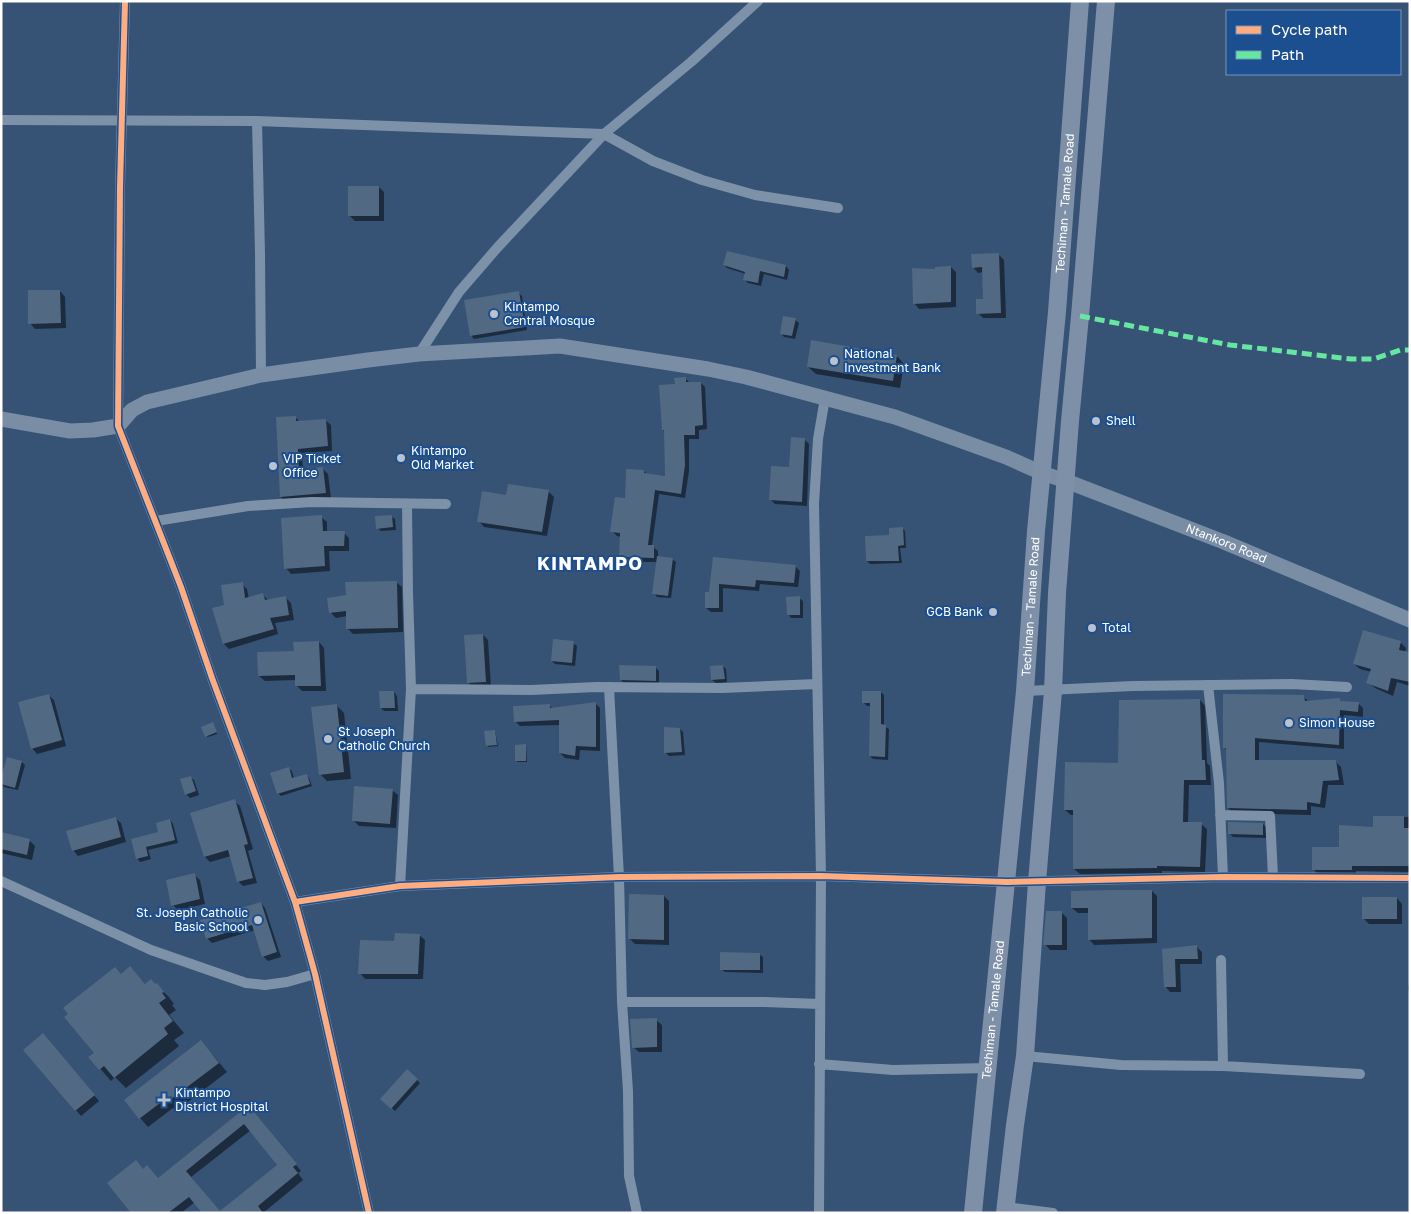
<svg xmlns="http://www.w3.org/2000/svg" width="1411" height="1214" font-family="'Golos Text',sans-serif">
<rect width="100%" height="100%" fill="#365274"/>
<!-- shadow -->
<path fill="#0007" fill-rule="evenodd" d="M379,187L384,192V221H355L349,215Z
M728,253L786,266L789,270L787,280L764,274L761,286L748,283L744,279L746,274L727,268L724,265Z
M998,254L1004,260L1006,318H983L978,313L984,300L983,272L978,273L973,267Z
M951,267L956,272V307L919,309L914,303L936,270Z
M60,291L65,297L66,328L35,329L30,323Z
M518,293L522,296L527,330L474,339L471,335Z
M795,320L799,323L795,339L784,337L781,333Z
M812,342L897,356L904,364L900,388L816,374L808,367Z
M685,378L690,383H701L705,387L707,429L699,430V439H689V471L685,498L659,494L652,546L658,551V557L672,559L676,562L671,598L657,597L654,593L658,562H625L620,557L621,537L617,536L612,531L626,499L644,471L647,475L666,477V433L663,430L676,385Z
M296,418L300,422L325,420L331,425L332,451L302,453L303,471L323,469L328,474L331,498L286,502L281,497Z
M804,439L809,444L807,506L775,504L770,499L790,468Z
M548,491L554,497L547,536L484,527L479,521L507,496Z
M391,516L395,519L396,530L381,531L378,528Z
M321,517L327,522V533H344L349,538V551H329L330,571L291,574L286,568Z
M902,528L905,531L906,548H900L902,563L870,564L867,561L890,536Z
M714,558L795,566L800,571L798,587L760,584L759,591L723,588V612H711L706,608L711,593Z
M396,582L402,587L403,632L353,634L348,629L347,616L336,618L331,613L347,596Z
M242,584L247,589L249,599L262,594L268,600L286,598L291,603L294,620L275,623L278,634L229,649L224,644L225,606Z
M799,598L803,601V618H791L788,614Z
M483,635L488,640L491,687L474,688L468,682Z
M319,642L324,648L326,691H302L297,686L296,680L265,681L259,676L295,652Z
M573,643L577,646L575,666L555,664L552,661Z
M1401,643L1406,648L1405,652L1410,653V686L1397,682L1393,696L1375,688L1369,683L1372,672L1360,669L1354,664Z
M723,666L726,669L727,682L716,683L712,680L711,667Z
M655,667L659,671V684L624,683L621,680Z
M394,692L397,696L398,711H384L381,708Z
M881,692L884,695V726L889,729L888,760L873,759L870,756L871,706H867L863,702Z
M48,695L54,700L66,746L37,754L32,748Z
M1304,697L1309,702L1339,700L1342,703H1358L1363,708V717L1344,715V749L1259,742V762H1336L1341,767L1344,785H1328L1325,808L1311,806V815L1233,813L1228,808L1227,750L1224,747Z
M1200,700L1205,706L1207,763L1210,766L1211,785H1189L1188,823L1201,824L1207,829L1205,872L1162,871V873L1080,874L1074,869V815H1071L1065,810Z
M595,703L600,708V751L580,750L579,760L565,758L560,753V725L520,726L515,721L550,706L553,709Z
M336,705L344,713L351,779L327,781L320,774Z
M214,725L217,734L208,737L206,736Z
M680,729L683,732L685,755L669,756L665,752Z
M495,731L498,746L488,747L487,745Z
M526,745L527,762H518L516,761Z
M22,762L25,765L18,790L4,787L1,784Z
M289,769L292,771L294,779L306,775L309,778L312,786L281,796L278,793Z
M190,777L194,780L199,795L190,798L186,794Z
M392,790L398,795L396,828L359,826L353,820Z
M234,801L240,806L253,849L248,851L257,883L243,886L238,881L231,856L210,862L205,857L191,814Z
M1374,817H1410V872L1356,871V874H1318L1313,869L1340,848L1374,828Z
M115,818L121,823L126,842L78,856L73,850Z
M170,820L173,824L178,843L148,850L151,859L140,862L137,858L132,840L160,833Z
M1263,824L1266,827V838L1233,837L1229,833Z
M1,834L30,841L35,846L32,860L1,853Z
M194,875L200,880L205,904L178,910L173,905Z
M1152,891L1157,896V943L1094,945L1089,939V913H1078L1072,908Z
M664,896L669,901V945L635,944L630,939Z
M1397,898L1402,904V924H1369L1363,918Z
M261,903L265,908L281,957L268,961L263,956L255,930L212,943L207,938Z
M1061,912L1067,918V950H1050L1045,944Z
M419,935L425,940L423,979H365L360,973Z
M1196,946L1202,952V964H1180L1181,992H1170L1165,986L1164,950Z
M759,954L763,957V973L725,972L721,969Z
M130,968L146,985H156L168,996L174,1004L172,1005L176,1010L169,1015L184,1033L174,1040L179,1046L126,1088L115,1077L111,1081L90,1057L95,1053L121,975Z
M1410,977V992L1408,990Z
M656,1020L662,1025V1052H639L633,1047Z
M48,1041L99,1101L81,1116L25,1051Z
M201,1041L227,1072L176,1111L173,1108L148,1127L125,1101Z
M407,1071L420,1083L395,1111L382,1099Z
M251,1116L259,1119L301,1171L298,1173L303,1180L263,1213H205L195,1202L181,1213H133L143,1170L158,1180ZM251,1130L279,1165L220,1212L191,1177Z
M881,1212H909L910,1213H881Z"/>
<!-- building -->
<path fill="#526984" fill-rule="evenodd" d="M348,186H379V216H348Z
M727,251L786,265L784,277L760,271L758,283L743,280L745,272L723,265Z
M999,253L1001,313L976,314V299H983L982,267L972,268L971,254Z
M951,266V302L913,304L912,268L935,269V267Z
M28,290H60L61,323L28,324Z
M519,291L525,327L470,336L464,300Z
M783,316L796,318L792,336L780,334Z
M811,340L897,355L893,381L807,367Z
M686,377V382H701L703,425L695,426V435H684L685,465L681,494L655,490L648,545H654V558L619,557L620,533L610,532L615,497L625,498L626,469L644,470V473L665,476L664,430H662L659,385L675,384L674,378Z
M296,416V421L326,419L328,446L298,449L299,470L323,467L326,493L280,497L276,417Z
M791,437L805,438L802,502L769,500L771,466L789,467Z
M508,484L549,490L542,532L477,522L482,491L506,495Z
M322,515L323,531H345L344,546H324L325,566L284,569L281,518Z
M392,515L393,527L376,529L375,516Z
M903,527L904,545L898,546L899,561H866L865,536L889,535V528Z
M657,556L673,558L668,596L652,594Z
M713,557L796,565L794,583L756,580L755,587L719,584V608H705V592H709Z
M397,581L398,628L346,629V611L329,613L327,598L346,595L345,582Z
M243,582L245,598L263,593L265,600L286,596L289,615L270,618L274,629L223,644L212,608L224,605L221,585Z
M800,596V615H787L786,597Z
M1363,630L1401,641L1399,650L1410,652V682L1391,678L1388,691L1366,683L1371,669L1353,664Z
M483,634L486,682L467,683L464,635Z
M553,639L574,641L572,663L551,661Z
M319,641L321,686H295V675L258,676L257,652L294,651L293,642Z
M619,665L656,666V681L620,680Z
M723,665L725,679L711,680L710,666Z
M379,691H394L395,708H380Z
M862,691H881V724L886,725L885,757L869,756L870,703H862Z
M49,694L62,740L31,749L18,702Z
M1223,694L1304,695L1305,701L1340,698V701L1359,702L1358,712L1340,710L1339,745L1255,738V760H1336L1339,780L1323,781L1320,804L1307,802V810L1227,808L1226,748H1223Z
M1200,699L1202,760H1205L1206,780H1184L1183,822H1202L1200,867L1157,866V868L1073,869V810H1064L1065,762L1118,763L1119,700Z
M596,702V747L576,746L575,756L559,753V720L514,722L513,706L550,704V708Z
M337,704L344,772L319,775L311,707Z
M213,722L217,732L205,737L201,727Z
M664,727L680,728L682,752L664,753Z
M495,730L497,745L486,746L484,731Z
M526,744V761H515V745Z
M7,757L22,761L15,788L1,784V777Z
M289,767L292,778L307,774L310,784L277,794L270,773Z
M191,776L196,791L185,795L180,779Z
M354,786L393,789L390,824L352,821Z
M235,799L248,844L244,845L253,878L237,882L228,850L204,857L190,813Z
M1373,816H1404V828H1410V866H1352V870H1312V847H1339V825L1373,827Z
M116,817L121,837L72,851L66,831Z
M170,819L175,840L146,847L148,856L136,859L131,839L158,832L156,823Z
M1228,822L1263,823V835L1228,834Z
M1,832L30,839L27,855L1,849Z
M195,873L200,899L171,906L166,880Z
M1114,890H1152V938L1088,940V908H1071V891Z
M629,894L664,895V940L628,939Z
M1362,897H1397V919H1362Z
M261,902L277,952L262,957L252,925L206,939L200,920Z
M1046,911H1062V945H1043Z
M395,933L420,934L418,974H358L360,940L394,941Z
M1197,945L1198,959H1175L1176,987H1164L1162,949Z
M720,952L760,953V970H720Z
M130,966L145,984L151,979L155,984L157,983L164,992L162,993L166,998L159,1003L173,1021L164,1028L168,1034L114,1078L104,1066L99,1070L88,1057L94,1053L64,1017L68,1014L63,1008L115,967L121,974Z
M657,1018V1047L632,1048L630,1019Z
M43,1033L95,1095L75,1111L23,1050Z
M201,1040L219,1063L166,1103L164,1100L139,1119L124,1100Z
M407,1069L418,1079L391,1109L380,1099Z
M245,1108L250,1114L254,1112L297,1164L293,1167L298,1173L258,1206L263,1213H202L189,1197L168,1213H131L107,1183L136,1160L143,1169L147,1165L158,1178ZM244,1124L277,1165L220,1211L186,1171Z"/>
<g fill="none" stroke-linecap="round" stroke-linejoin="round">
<!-- minor -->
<path stroke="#7d92a8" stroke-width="10" d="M125,1L120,187L118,426L181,587L212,678L295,902L315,974L369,1213
M1,120L257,121L604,134L653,161L702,180L755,195L838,208
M257,121L260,254L261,375
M419,354L459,292L497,248L604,134L691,62L758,1
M156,521L248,506L312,502L446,504
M1208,685L1219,783L1223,877
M609,687L619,877L622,1002L628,1091L629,1176L637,1213
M411,689L531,690L596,687L722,688L817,684
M1025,691L1133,686L1292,684L1347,687
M1220,815L1270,816L1273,877
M1,881L151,950L246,983L265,985L287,982L315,974
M400,886L411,689L408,592L407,504
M295,902L400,886L619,877L821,876L1007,882L1223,877L1410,878
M1221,960L1223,1066
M622,1002H764L820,1004
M1025,1056L1121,1065L1223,1066L1360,1074
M819,1064L893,1070L989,1068
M1006,1207L1053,1213
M819,1213L821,876L814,504L818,439L825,398"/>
<!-- secondary -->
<path stroke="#798da4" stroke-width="15" id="s1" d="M1,419L70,431L93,430L118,426L132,410L147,402L261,375L368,360L419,354L560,346L708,369L746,377L895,417L1006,457L1042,473L1066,481L1224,542L1410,620"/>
<!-- trunk -->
<g stroke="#7e90a7" stroke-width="18">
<path id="s2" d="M973,1213L1025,691L1036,531L1057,312L1080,1"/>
<path d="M1005,1213L1015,1125L1025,1056L1037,882L1053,691L1057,593L1070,421L1080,316L1106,1"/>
</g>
<!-- quiet -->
<path stroke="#66e7a1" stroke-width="5" stroke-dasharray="10 5" stroke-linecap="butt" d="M1080,316L1230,345L1351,359H1374L1400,350H1410"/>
<!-- cycleway casing -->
<g stroke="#1b4f8f" stroke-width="9">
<path id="cycleway" d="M125,1L120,187L118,426L181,587L212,678L295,902L315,974L369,1213
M295,902L400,886L619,877L821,876L1007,882L1223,877L1410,878"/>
</g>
<!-- cycleway -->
<use href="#cycleway" stroke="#ffac80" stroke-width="6"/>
</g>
<!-- markers -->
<g fill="#b9c2ce" stroke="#1b4f8f" stroke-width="2">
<circle cx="494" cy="314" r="5"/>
<circle cx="834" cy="361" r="5"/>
<circle cx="1096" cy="421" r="5"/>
<circle cx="401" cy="458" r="5"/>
<circle cx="273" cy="466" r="5"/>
<circle cx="993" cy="612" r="5"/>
<circle cx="1092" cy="628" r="5"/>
<circle cx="1289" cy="723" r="5"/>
<circle cx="328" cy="739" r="5"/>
<circle cx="258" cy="920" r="5"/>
<path d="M161.5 1092.5h5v5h5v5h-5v5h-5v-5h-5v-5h5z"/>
</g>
<g text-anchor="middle" stroke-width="4" stroke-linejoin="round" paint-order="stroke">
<!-- street labels -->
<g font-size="12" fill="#fff" stroke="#1b4f8f">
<text dy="4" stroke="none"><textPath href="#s2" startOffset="1014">Techiman - Tamale Road</textPath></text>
<text dy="4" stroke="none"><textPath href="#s1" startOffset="1272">Ntankoro Road</textPath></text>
<text dy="4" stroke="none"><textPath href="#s2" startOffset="609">Techiman - Tamale Road</textPath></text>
<text dy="4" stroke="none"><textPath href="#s2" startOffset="204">Techiman - Tamale Road</textPath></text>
</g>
<!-- poi labels -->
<g font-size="12" fill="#fff" stroke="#1b4f8f" text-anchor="start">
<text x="504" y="311">Kintampo<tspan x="504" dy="14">Central Mosque</tspan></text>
<text x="844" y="358">National<tspan x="844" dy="14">Investment Bank</tspan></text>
<text x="1106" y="425">Shell</text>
<text x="411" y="455">Kintampo<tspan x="411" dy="14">Old Market</tspan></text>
<text x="283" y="463">VIP Ticket<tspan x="283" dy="14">Office</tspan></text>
<text x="983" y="616" text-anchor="end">GCB Bank</text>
<text x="1102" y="632">Total</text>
<text x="1299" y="727">Simon House</text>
<text x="338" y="736">St Joseph<tspan x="338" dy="14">Catholic Church</tspan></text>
<text x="248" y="917" text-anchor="end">St. Joseph Catholic<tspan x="248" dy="14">Basic School</tspan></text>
<text x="175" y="1097">Kintampo<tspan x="175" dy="14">District Hospital</tspan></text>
</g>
<!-- district labels -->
<g font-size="18" font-weight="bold" letter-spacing="1" fill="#fff" stroke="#1b4f8f">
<text x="590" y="570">KINTAMPO</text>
</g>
</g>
<!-- border -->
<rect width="1411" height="1214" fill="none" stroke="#ffffff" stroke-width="5"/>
<!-- legend -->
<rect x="1226" y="10" width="175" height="65" fill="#1b4f8f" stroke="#7695bc"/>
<rect x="1236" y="26" width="25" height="8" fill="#ffac80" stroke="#7695bc"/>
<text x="1271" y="35" font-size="15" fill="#ffffff">Cycle path</text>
<rect x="1236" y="51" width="25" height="8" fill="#66e7a1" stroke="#7695bc"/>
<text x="1271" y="60" font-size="15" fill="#ffffff">Path</text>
</svg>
